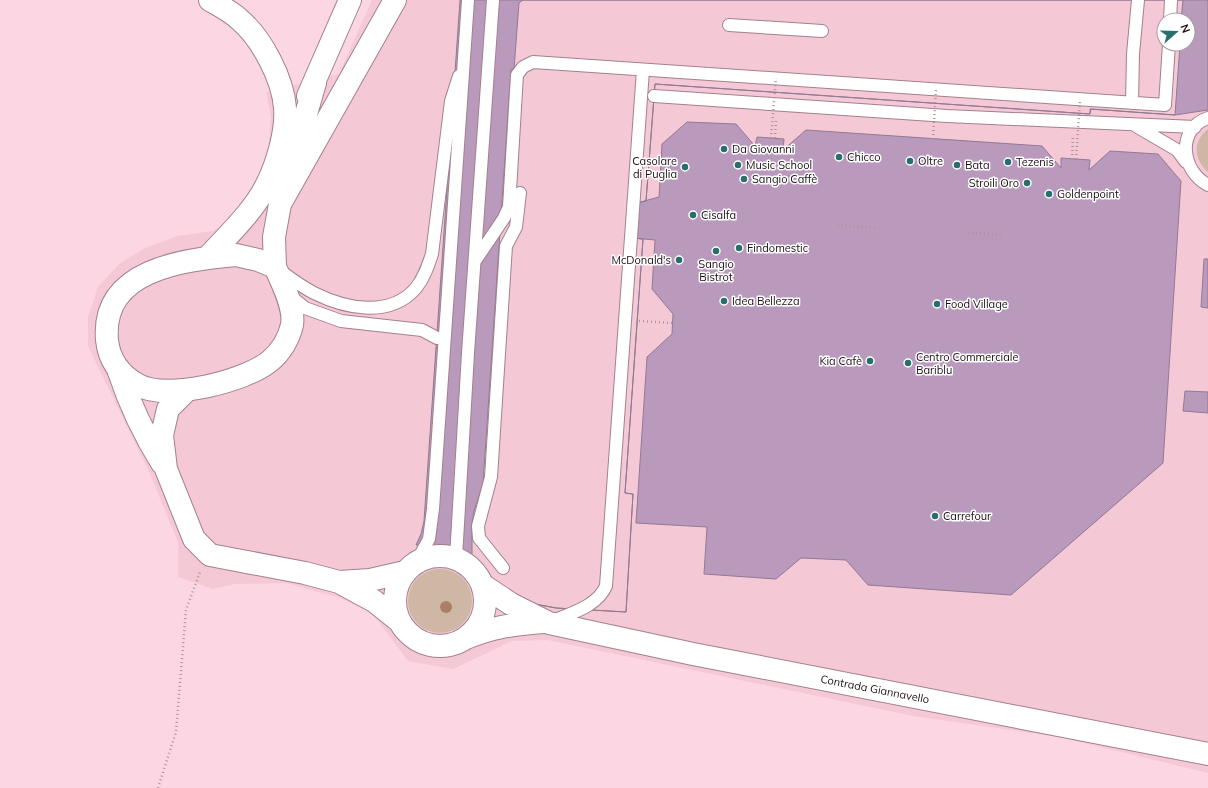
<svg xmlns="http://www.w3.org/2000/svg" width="1208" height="788" font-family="Mulish,sans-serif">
<rect width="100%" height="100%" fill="#fdd6e3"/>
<!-- built -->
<path fill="#f5c8d6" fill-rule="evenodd" d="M372,0H1208V773L1059,737L913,716L548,640L512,641L453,669L408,661L373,614L340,598L286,583L235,584L213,589L178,577V542L150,474L88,346V317L98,287L119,264L143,249L177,236L213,231L236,217L253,193L268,152L271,117L266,92L339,74ZM1164,20H1188V44H1164Z"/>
<!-- green -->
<path fill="#ceb7a4" d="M1208,129V172C1194,160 1192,141 1208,129Z
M408 601a32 32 0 1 1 64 0a32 32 0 1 1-64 0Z"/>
<!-- building -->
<path fill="#b99abc" stroke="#917a93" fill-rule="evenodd" d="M460,0H1208V110L1175,115L1090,109V114L655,84L646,201L637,203L633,238L643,239L625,493L633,494L626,612L556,608L524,602L496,584L487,571L463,550L416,545L421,534L424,521ZM1164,20H1188V44H1164Z
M523,0H1183L1181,20H1164V44H1180L1175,115L1091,109L1090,114L655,84L646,201L637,203L633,238L643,239L625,493L633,494L626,612L556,608L524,602L496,584L487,571L472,557V524L474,511L483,484L511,69H514L519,3Z
M687,122L736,124L755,146L757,137L784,139L783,150L806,130L1042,146L1061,168V158L1090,160L1089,170L1110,151L1158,154L1181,181L1163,463L1011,595L868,585L846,560L801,558L776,579L704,574L707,527L636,523L647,357L672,334L673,314L652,289L655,240L633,238L637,203L659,197L662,144Z
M1204,259H1208V308L1201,307Z
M1185,391L1208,392V413L1183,411Z"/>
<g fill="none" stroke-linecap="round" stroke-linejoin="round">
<!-- service casing -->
<g stroke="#a3818c" stroke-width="14">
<path id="service" d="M1170,20L1171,0
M729,25L822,31
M654,96L947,116L1195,127
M1132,103L1133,54L1138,0
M1208,118C1176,129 1181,171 1208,185
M1136,126L1177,150L1186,162
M475,261L504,218L509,207L517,75L523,67L533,62L1165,105L1169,44
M279,270C290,278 302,287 314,293C346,309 390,318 416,288C424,278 428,266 432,254L451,101L459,76
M289,295L305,308L341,321L422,330L437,338
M456,558L468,353L493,0
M417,561L429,539L433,509L468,0
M503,568L479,538L478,526L491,477L506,246L516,227L520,193
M551,622C570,613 597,607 606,586L643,70"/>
</g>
<!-- minor casing -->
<g stroke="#a3818c" stroke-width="24">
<path id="minor" d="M119,372C130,405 143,433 162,463
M186,391L168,409L162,435L166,469L194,539L210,555L305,573L339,582L374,601L399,621
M395 601a45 45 0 1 1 90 0a45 45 0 1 1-90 0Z
M339,582L370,580L405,572
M484,586L511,604L549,623L693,654L1208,754
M466,638C495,626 513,625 543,622"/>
</g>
<!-- tertiary casing -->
<g stroke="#a3818c" stroke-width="24">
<path id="tertiary" d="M236,255L258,260L275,267C282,282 295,308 292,325C289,338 281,352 270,361C246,381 167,401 138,385C120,375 109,360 107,340C101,269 183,260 236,255Z"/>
</g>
<!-- secondary casing -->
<g stroke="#a3818c" stroke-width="24">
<path id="secondary" d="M308,96L350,0
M280,204L395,0
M208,257C228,235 254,211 267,184C277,164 287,131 285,108C283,79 262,39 240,20C232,12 220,6 210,0
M275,267L274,237L280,204L315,83"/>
</g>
<!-- path -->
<path stroke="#b1939d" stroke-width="2.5" stroke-dasharray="1 3" stroke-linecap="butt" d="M775,138L776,120
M1072,159L1073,136
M838,225L875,228
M964,232L1002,235
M639,321L673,323
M158,788L176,732L186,610L200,572"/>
<!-- service -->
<use href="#service" stroke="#fff" stroke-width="12"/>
<!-- minor -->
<use href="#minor" stroke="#fff" stroke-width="22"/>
<!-- tertiary -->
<use href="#tertiary" stroke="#fff" stroke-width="22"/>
<!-- secondary -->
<use href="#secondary" stroke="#fff" stroke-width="22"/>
<!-- path-bridge -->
<path stroke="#b1939d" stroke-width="2.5" stroke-dasharray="1 3" stroke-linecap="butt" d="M771,138L776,78
M933,139L936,89
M1076,159L1080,100"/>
</g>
<!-- trees -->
<circle fill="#ab8066" cx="446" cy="607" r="6"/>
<!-- markers -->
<g fill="#25706d" stroke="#fff" stroke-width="1.5">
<circle cx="724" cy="149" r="4"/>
<circle cx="839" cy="157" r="4"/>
<circle cx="910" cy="161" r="4"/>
<circle cx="1008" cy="162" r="4"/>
<circle cx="738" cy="165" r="4"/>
<circle cx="957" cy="165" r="4"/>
<circle cx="685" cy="167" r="4"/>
<circle cx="744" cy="179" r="4"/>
<circle cx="1027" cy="183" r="4"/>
<circle cx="1049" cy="194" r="4"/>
<circle cx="693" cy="215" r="4"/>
<circle cx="739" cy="248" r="4"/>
<circle cx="716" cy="251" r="4"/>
<circle cx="679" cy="260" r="4"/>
<circle cx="724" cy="301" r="4"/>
<circle cx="937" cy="304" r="4"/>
<circle cx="870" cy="361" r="4"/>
<circle cx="908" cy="363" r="4"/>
<circle cx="935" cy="516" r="4"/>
</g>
<g text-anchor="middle" stroke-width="3" stroke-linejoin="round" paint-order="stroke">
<!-- poi labels -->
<g font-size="11" fill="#1b0f13" stroke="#fff" text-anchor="start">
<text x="732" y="153">Da Giovanni</text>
<text x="847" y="161">Chicco</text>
<text x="677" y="165" text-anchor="end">Casolare<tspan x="677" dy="13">di Puglia</tspan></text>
<text x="918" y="165">Oltre</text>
<text x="1016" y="166">Tezenis</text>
<text x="746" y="169">Music School</text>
<text x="965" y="169">Bata</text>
<text x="752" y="183">Sangio Caffè</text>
<text x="1019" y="187" text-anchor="end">Stroili Oro</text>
<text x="1057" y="198">Goldenpoint</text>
<text x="701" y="219">Cisalfa</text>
<text x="747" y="252">Findomestic</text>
<text x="671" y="264" text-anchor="end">McDonald's</text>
<text x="716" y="268" text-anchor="middle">Sangio<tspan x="716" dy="13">Bistrot</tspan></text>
<text x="732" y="305">Idea Bellezza</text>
<text x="945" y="308">Food Village</text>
<text x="916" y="361">Centro Commerciale<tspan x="916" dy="13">Bariblu</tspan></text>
<text x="862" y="365" text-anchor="end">Kia Cafè</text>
<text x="943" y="520">Carrefour</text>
</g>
<!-- street labels -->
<g font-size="11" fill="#1b0f13" stroke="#fff">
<text transform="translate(875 689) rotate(11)" y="4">Contrada Giannavello</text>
</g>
</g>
<!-- north arrow -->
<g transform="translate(1176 32) rotate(70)"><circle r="19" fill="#ffffff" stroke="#a49fa1"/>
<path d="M0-3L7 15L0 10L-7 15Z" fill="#25706d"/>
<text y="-6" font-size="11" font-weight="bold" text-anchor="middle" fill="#1b0f13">N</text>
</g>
</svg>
